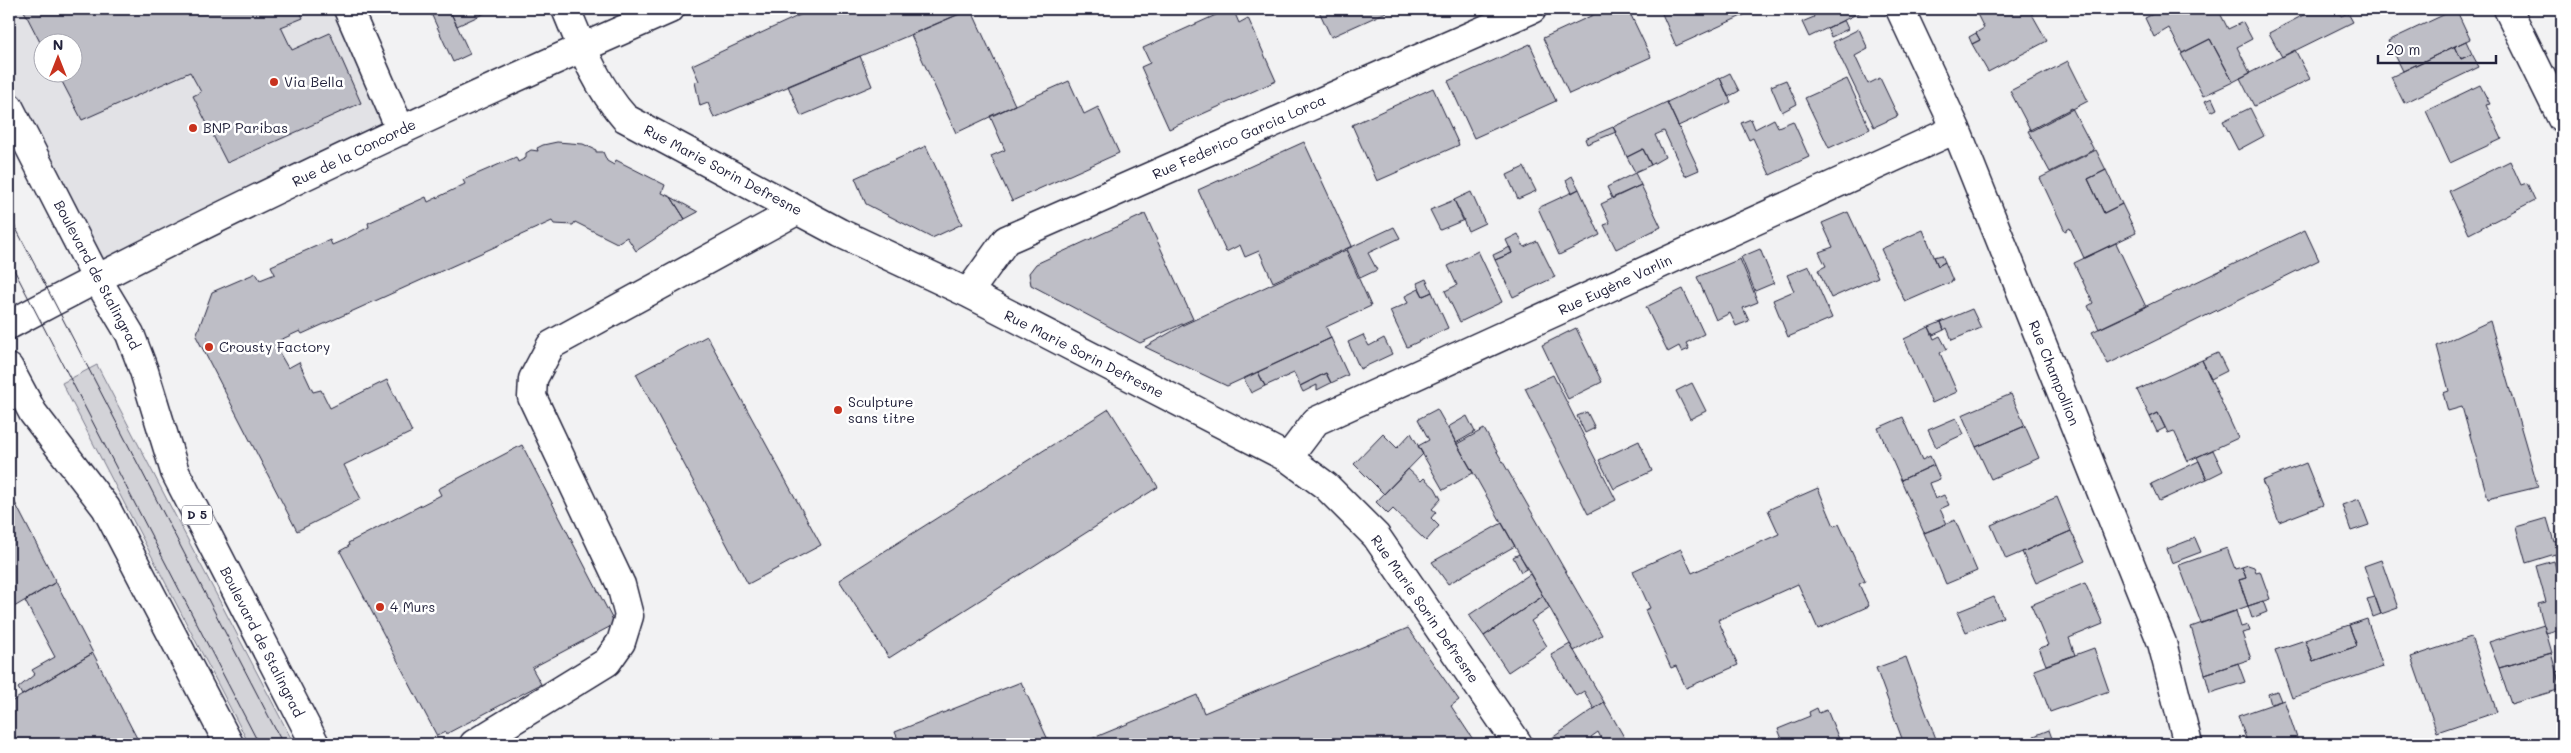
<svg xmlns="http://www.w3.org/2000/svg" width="2571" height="753" font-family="Mali,sans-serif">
<rect width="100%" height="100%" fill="#f2f2f3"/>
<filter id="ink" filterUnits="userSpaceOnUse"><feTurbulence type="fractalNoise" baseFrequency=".02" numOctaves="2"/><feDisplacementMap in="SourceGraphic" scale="10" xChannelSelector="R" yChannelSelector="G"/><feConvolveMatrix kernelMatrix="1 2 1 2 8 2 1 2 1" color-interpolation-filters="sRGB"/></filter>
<g filter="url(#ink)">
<!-- built -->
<path fill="#e2e2e6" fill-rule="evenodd" d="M9,9H348L401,131L97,279L9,107ZM42,42H72V72H42Z"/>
<!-- green -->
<path fill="#d3d3d8" stroke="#7a7a8a" d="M97,365L294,744H249L62,383Z"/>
<!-- building -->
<path fill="#bebec6" stroke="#22223b" d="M23,9H299L303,18L281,27L292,50L330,33L361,103L227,163L193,96L201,92L190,72L82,120L57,72H72V42H42V46Z
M429,9H449L470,54L453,62Z
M449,9H483L485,13L457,26Z
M813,9H971L714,118L708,103L700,106L695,82L699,81L692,65Z
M971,9L1015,105L956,133L911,35Z
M1229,9H1233L1239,23L1248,18L1276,81L1169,129L1141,67L1150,63L1143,48Z
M1318,9H1393L1331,37Z
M1606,9H1628L1651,57L1569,94L1543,38Z
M1660,9H1757L1676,46Z
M1810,9H1865V10L1809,37L1802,22L1814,17Z
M1987,9H2029L2047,41L1988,72L1972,44L1980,40L1976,33L1984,28L1977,14Z
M2163,9H2218L2228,29L2243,22L2252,39L2237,47L2250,73L2233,82L2210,39L2182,53L2169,28L2154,37L2145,18Z
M2315,9H2337L2341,16L2348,13L2353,22L2282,57L2269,33Z
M2456,9L2470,39L2403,71L2388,41Z
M1844,20L1848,29L1831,37L1827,28Z
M1859,29L1868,49L1855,56L1868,84L1880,78L1898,116L1874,127L1833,42Z
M1976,33L1980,40L1972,44L1969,37Z
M2210,39L2233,82L2203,96L2181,54Z
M2466,41L2472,54L2461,59L2455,46Z
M1530,44L1556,101L1474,138L1448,81Z
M2455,46L2461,59L2472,54L2479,67L2404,103L2391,77Z
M2295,50L2310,79L2254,106L2240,78Z
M860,56L872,86L801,116L788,86Z
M2068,61L2088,101L2031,131L2010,91Z
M1730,73L1739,91L1728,97L1720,78Z
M1720,78L1731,102L1678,126L1667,102Z
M1847,79L1870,129L1829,148L1805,98Z
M1786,80L1797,104L1782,112L1771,86Z
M1069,81L1084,114L1098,107L1119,153L1012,201L991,156L1005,150L990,116Z
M2480,85L2490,104L2486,105L2502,139L2450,163L2426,111Z
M1433,88L1459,145L1377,181L1352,125Z
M2212,98L2217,109L2211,112L2205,101Z
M1667,102L1699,170L1685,176L1664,131L1655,135L1665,157L1651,165L1643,149L1627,157L1613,127Z
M2072,108L2094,150L2050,172L2028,131Z
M2250,108L2264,136L2238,150L2223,121Z
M1751,119L1755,129L1774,119L1778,127L1793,121L1809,157L1770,175L1753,138L1749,140L1741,123Z
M1613,127L1616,132L1587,144L1585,139Z
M557,142L583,144L596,150V152H603L607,161L614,165L616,160L665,185L662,193L671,197L685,219L636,251L627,237L617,243L575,222L573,225L554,224L552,221L302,334L300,331L278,341L276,347L288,368L299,362L313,392L321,390L330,408L387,380L412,432L344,465L361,499L297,531L196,336L212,292L256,273L260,280L275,274L271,266L330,240L332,245L346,239L369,227L368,223L426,197L428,202L465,184L463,180L516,157L518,162L526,158V153L531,150L538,151L537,148L543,145Z
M1304,142L1352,246L1273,282L1259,251L1245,257L1240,245L1226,252L1198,190Z
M926,146L962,224L932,238L866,204L855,178Z
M1643,149L1651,165L1635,172L1627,157Z
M2096,150L2106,170L2088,179L2104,213L2122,204L2136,233L2084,258L2070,228L2065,231L2040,178Z
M2510,161L2521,185L2527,183L2535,200L2469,234L2449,191Z
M1524,167L1536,191L1518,199L1507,175Z
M2106,170L2122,204L2104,213L2088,179Z
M1635,173L1641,185L1612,198L1607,187Z
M1572,176L1579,189L1572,193L1566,180Z
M1641,185L1661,227L1616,249L1604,225L1610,223L1601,204Z
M1579,189L1600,235L1559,255L1538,208Z
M1471,192L1485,223L1468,231L1454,200Z
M671,197L698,212L685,219Z
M1454,200L1464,220L1440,230L1430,210Z
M1848,212L1878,277L1831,298L1818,270L1826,266L1819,252L1833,247L1822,223Z
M1145,214L1193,319L1140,343L1031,285L1029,273L1036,264Z
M1394,227L1400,238L1368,253L1377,270L1360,278L1347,249Z
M1923,230L1938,266L1945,262L1953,281L1905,302L1881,249Z
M2305,230L2319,260L2108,364L2092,332Z
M1518,234L1524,247L1537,241L1555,277L1513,297L1495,260L1512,253L1506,240Z
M2116,243L2146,307L2099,329L2088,306L2093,303L2074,263Z
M1510,247L1512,253L1495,260L1493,255Z
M1760,249L1774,283L1755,291L1741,257Z
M1346,250L1371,306L1326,327L1331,338L1227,386L1145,347L1185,324Z
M1478,251L1502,302L1460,322L1445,291L1457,285L1448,266Z
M1942,255L1945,262L1938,266L1934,257Z
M1740,259L1758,302L1743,308L1749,321L1736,326L1730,313L1716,320L1697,277Z
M1809,266L1832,318L1788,337L1773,300L1794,291L1787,275Z
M1426,279L1432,292L1423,296L1417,283Z
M1419,289L1423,296L1432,292L1448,328L1407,347L1390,311L1408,303L1405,296Z
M1683,289L1704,334L1686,343L1689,349L1682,352L1679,346L1668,352L1646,307Z
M1972,309L1981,328L1952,340L1947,328L1944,330L1941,322Z
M2490,321L2538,487L2488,499L2462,407L2448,411L2443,393L2449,391L2437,346Z
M1941,322L1944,330L1933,335L1929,327Z
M1929,327L1934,339L1940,336L1947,349L1940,353L1957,392L1932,403L1904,339Z
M1576,328L1602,382L1568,399L1542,345Z
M1363,335L1369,346L1384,338L1392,354L1360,369L1348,342Z
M707,336L821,545L748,584L636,374Z
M1331,338L1348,375L1331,383L1326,373L1300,386L1294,373L1265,386L1258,372Z
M2218,353L2227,371L2211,379L2202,360Z
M2202,360L2238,438L2188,461L2174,431L2168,433L2158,413L2150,417L2137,390Z
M1258,372L1265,386L1251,393L1244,379Z
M1326,373L1331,383L1317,390V385L1303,392L1300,386Z
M1553,375L1616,500L1588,514L1525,388Z
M1692,383L1706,411L1690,419L1676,391Z
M2011,394L2025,426L1976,447L1962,415Z
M1109,409L1158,487L889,658L839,580Z
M1437,409L1473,473L1443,490L1418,446L1429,440L1418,419Z
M1587,412L1595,428L1585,433L1577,416Z
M2158,413L2165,428L2157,432L2150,417Z
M1467,416L1475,432L1456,443L1448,427Z
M1903,417L1922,460L1930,456L1934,465L1901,480L1878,428Z
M1956,418L1964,434L1936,447L1928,430Z
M2025,426L2039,458L1991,479L1976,447Z
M1484,429L1602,635L1574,651L1457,444Z
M1411,433L1423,454L1384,494L1354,464L1383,434L1397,448Z
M1639,441L1652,471L1614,489L1599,460Z
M522,445L615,624L532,668L541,684L446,734L445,732L437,736L340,551L349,546L348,543L441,495L438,489Z
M2213,450L2223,471L2207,479L2197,457Z
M2199,461L2207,479L2159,501L2151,484Z
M2306,463L2323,505L2279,522L2262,481Z
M1934,465L1940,479L1929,483L1935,499L1944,495L1949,505L1940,509L1947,524L1924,533L1901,480Z
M1408,469L1421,481L1424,478L1435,488L1441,499L1432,509L1436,512L1431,518L1439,526L1426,541L1393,509L1388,514L1376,502Z
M1818,488L1834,526L1839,524L1865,581L1859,584L1869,606L1818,629L1798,584L1718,620L1738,665L1686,688L1676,666L1671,668L1645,610L1650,608L1633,571L1681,549L1692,573L1779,534L1768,510Z
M9,491L56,582L9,610Z
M2057,497L2071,531L2006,559L1991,525Z
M2359,499L2369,525L2351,531L2342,505Z
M2547,518L2554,542L2562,539V579L2555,554L2526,563L2516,527Z
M1955,520L1977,571L1946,584L1924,533Z
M1502,523L1515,546L1448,584L1432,562Z
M2071,531L2085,561L2036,583L2022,552Z
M2195,538L2201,552L2172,563L2167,549Z
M2227,548L2235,569L2242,567L2246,578L2239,580L2248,606L2201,623L2179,565Z
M1519,554L1528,568L1521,572L1513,557Z
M2381,560L2398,608L2381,614L2364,566Z
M2554,561L2562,589V621L2556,623L2558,630L2546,633L2538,604L2546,602L2536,566Z
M2248,565L2254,567L2256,572L2260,571L2270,599L2248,606L2239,580L2246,578L2242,567Z
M1530,574L1543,596L1484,636L1469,615Z
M56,582L93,653L22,695L18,688L35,674L32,670L55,657L25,601Z
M2085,583L2103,624L2069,638L2075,655L2046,665L2039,648L2048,645L2031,605Z
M1543,596L1550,608L1531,621L1547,646L1508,672L1484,636Z
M1994,597L2003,617L1966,632L1957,612Z
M2375,597L2381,614L2373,617L2367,599Z
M2263,601L2267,612L2252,618L2248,606Z
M2236,611L2241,627L2248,625L2250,631L2242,633L2251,659L2205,674L2191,627Z
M2367,619L2383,667L2292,698L2275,650L2305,640L2313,661L2357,646L2349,625Z
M2349,625L2357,646L2313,661L2305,640Z
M2544,625L2552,653L2499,668L2489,642Z
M1408,628L1459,700L1451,706L1476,744H1079L1197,695L1204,713Z
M2471,637L2497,712L2437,732L2411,657Z
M1570,644L1604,702L1594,709L1584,691L1576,696L1551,655Z
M2094,648L2109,691L2050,712L2034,670Z
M93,653L140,744H9V703Z
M2551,653L2561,689L2511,704L2499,668Z
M1906,657L1925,710L1938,744H1904L1876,668Z
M2238,663L2245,682L2210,693L2205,674Z
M2562,670V695L2556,672Z
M1021,682L1050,744H900L895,732Z
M2277,691L2281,701L2271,704L2268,694Z
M2284,700L2299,744H2248L2238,716Z
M1604,702L1628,744H1604L1598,732L1591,737L1594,742L1590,744H1557L1552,738Z
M1817,708L1819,713L1827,710L1841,744H1784L1778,729L1810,716L1809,712Z
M2049,730L2054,744H2037L2034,736Z"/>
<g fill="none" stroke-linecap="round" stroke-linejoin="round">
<!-- minor casing -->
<g stroke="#22223b" stroke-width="31">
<path id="minor" d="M348,9L401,131
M566,9C582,48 597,87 625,118L840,233L968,293L1288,458L1326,486L1376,536L1518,744
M1900,9L1956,129L2162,643L2188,744
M2508,9L2562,119
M968,293L1006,240L1532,9
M9,325C224,210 446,107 670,9
M1288,458L1316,421L1956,129
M474,744L607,662L621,642L629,616L621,585L532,397L533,379L551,345L798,210"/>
</g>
<!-- major casing -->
<g stroke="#22223b" stroke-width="31">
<path id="major" d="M9,107L97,279L130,334L144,371L175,472L315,744
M9,368L33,413L106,508L229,744"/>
</g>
<!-- minor -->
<use href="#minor" stroke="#fff" stroke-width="28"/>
<!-- major -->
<use href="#major" stroke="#fff" stroke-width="28"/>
<!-- tram -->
<path stroke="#22223b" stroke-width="1" d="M9,215L283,744
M9,260L259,744"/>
</g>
</g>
<!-- markers -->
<g fill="#c8321e" stroke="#fff" stroke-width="2">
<circle cx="274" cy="82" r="5"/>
<circle cx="193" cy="128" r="5"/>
<circle cx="209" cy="347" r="5"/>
<circle cx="838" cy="410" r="5"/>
<circle cx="380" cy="607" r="5"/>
</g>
<g text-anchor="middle" stroke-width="5" stroke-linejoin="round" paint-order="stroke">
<!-- shield labels -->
<rect fill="#fff" stroke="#646476" stroke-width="1" x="182" y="505.5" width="30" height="19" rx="4"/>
<g font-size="12" font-weight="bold" fill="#22223b">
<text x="197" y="519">D 5</text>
</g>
<!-- poi labels -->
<g font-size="14" fill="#22223b" stroke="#fff" text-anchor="start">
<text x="284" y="87">Via Bella</text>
<text x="203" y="133">BNP Paribas</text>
<text x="219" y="352">Crousty Factory</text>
<text x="848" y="407">Sculpture<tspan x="848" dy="16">sans titre</tspan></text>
<text x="390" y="612">4 Murs</text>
</g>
<!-- street labels -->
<g font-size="14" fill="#22223b" stroke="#fff">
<text transform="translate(1239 137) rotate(-24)" y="5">Rue Federico Garcia Lorca</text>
<text transform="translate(354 153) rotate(-26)" y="5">Rue de la Concorde</text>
<text transform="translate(723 170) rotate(28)" y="5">Rue Marie Sorin Defresne</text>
<text transform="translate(97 275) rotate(62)" y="5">Boulevard de Stalingrad</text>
<text transform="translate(1615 285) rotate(-25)" y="5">Rue Eugène Varlin</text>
<text transform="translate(1084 354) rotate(27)" y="5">Rue Marie Sorin Defresne</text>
<text transform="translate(2054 373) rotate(68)" y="5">Rue Champollion</text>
<text transform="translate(1425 609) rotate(55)" y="5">Rue Marie Sorin Defresne</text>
<text transform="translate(262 642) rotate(63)" y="5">Boulevard de Stalingrad</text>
</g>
</g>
<!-- margin -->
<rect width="2571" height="753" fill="none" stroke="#fff" stroke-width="30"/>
<rect x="15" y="15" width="2541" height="723" fill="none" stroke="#22223b" stroke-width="2" filter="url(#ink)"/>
<!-- north arrow -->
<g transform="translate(58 58)"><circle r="24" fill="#ffffff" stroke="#a7a7b1"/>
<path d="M0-4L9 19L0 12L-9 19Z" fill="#c8321e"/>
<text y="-8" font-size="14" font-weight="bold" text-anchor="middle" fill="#22223b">N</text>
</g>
<!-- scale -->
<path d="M2378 55v8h118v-8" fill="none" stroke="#22223b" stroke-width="2.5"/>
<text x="2386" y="55" font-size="15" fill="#22223b" stroke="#ffffff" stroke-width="4" paint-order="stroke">20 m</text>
</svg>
